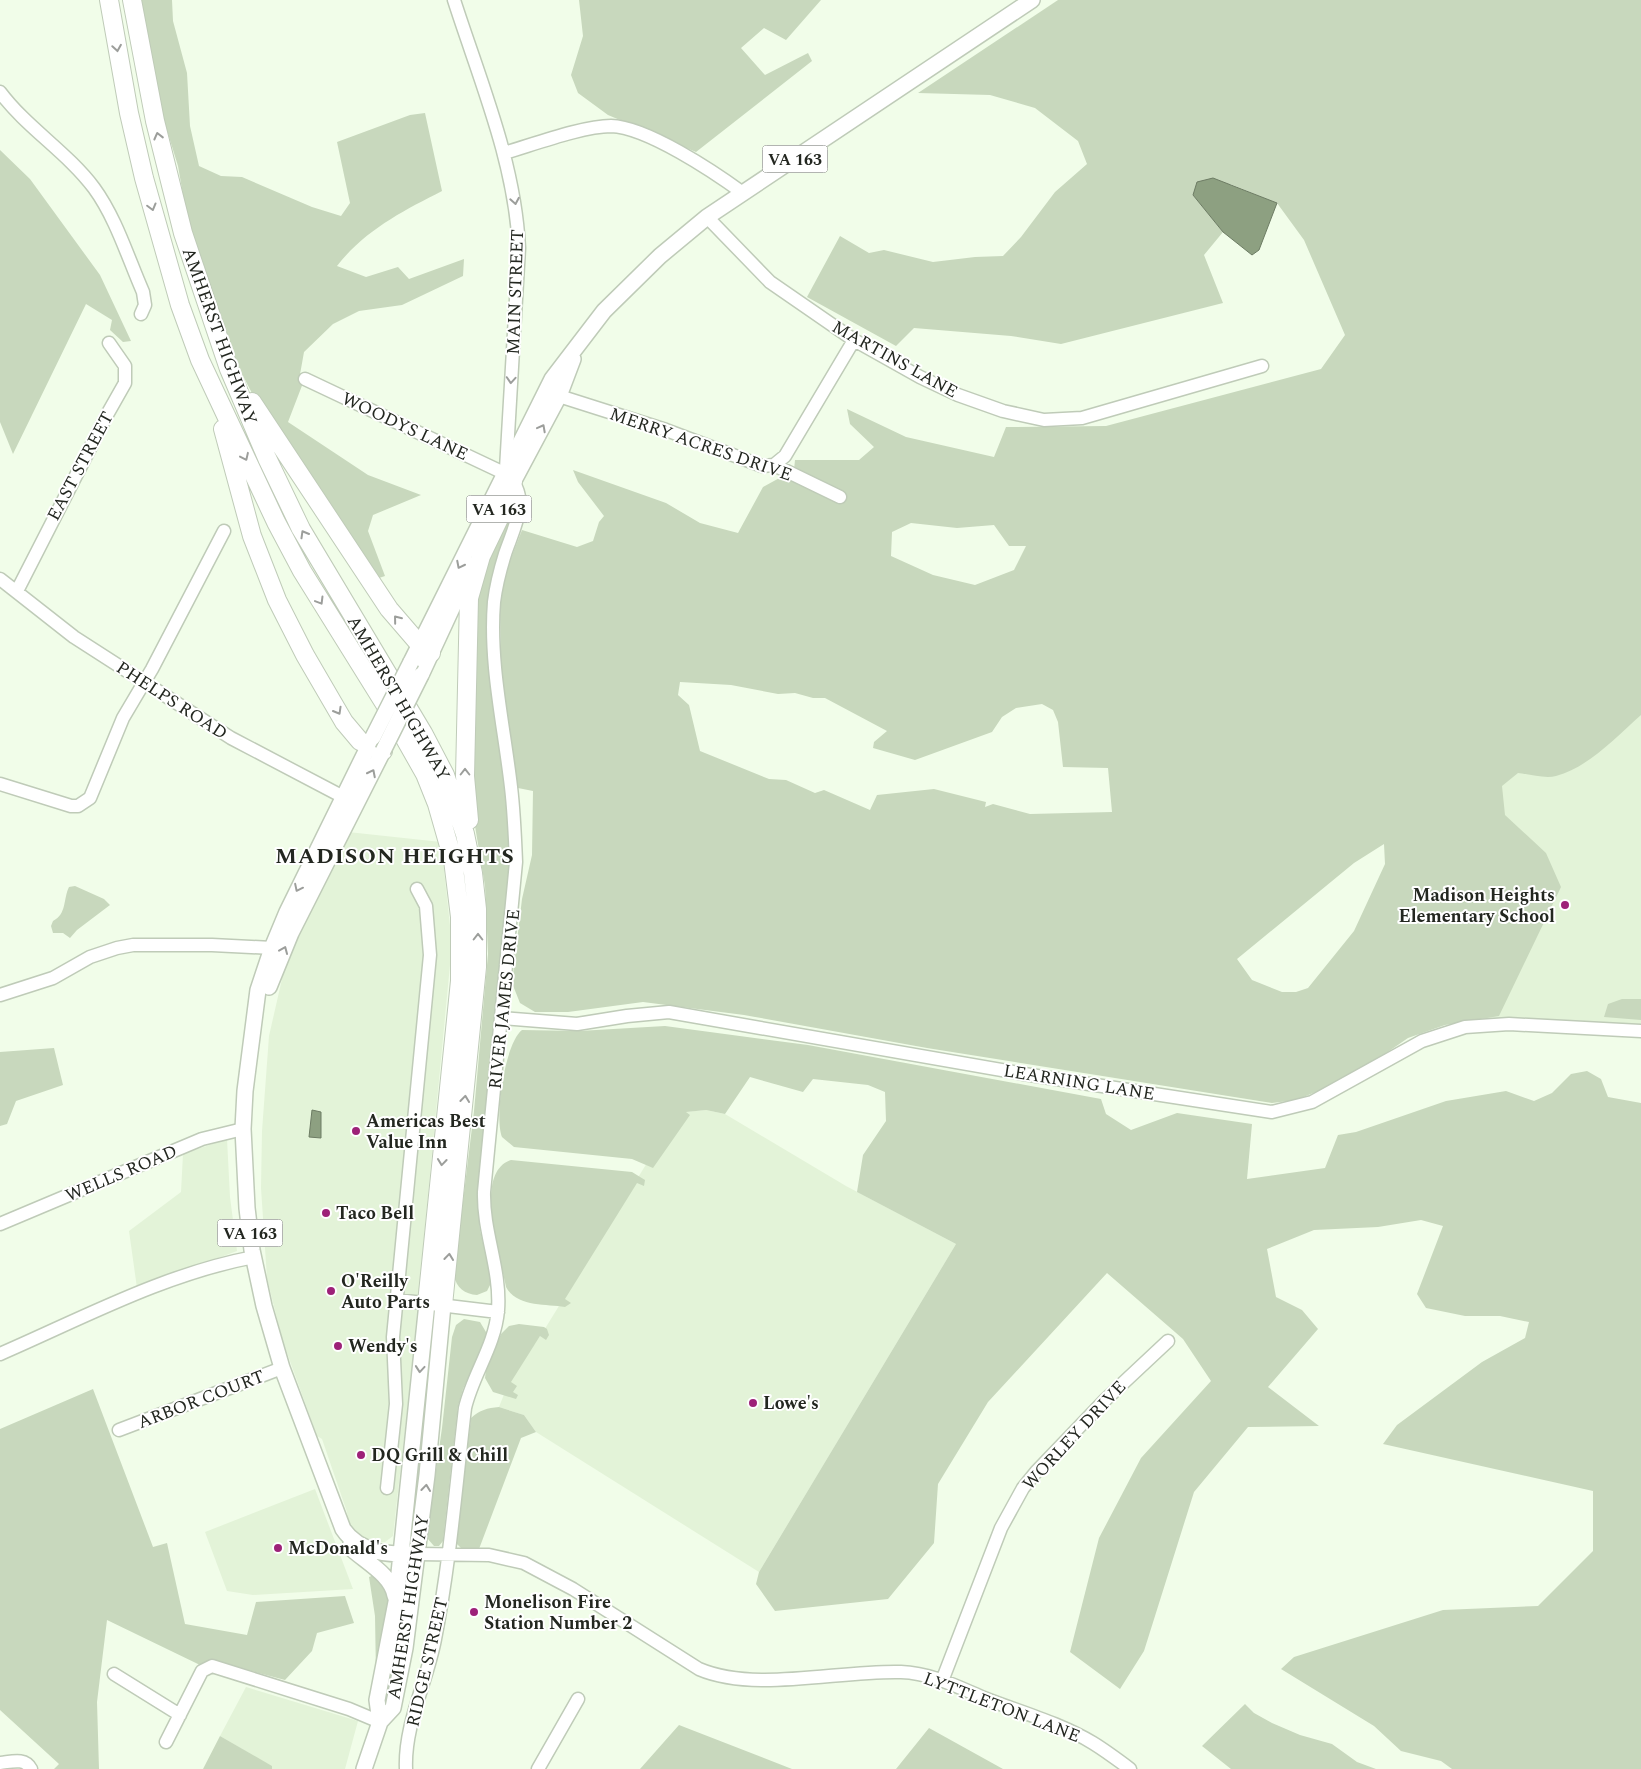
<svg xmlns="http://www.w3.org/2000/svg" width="1641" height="1769" font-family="Spectral,serif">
<rect width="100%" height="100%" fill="#f1fde9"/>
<!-- built -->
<path fill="#e3f3d8" d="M1641,619V1028L1483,1019L1494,792Z
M348,832L441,842L452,944L410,1384L393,1536L385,1542L373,1543L360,1538L348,1522L347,1512L322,1439L317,1436L282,1339L267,1278L261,1188L262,1131L269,1036L287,957Z
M706,1110L725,1114L846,1186L956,1244L759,1572L536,1432L524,1415L499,1407L509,1382L546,1327L666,1132L685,1112Z
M227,1139L230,1197L237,1251L137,1288L129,1231L181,1192L183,1154Z
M315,1489L353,1589L253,1595L227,1591L205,1532Z
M246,1687L358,1721L345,1769H272L271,1766L220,1736Z"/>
<!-- green -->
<path fill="#c8d8bd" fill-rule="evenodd" d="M140,0H172L173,21L187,73L190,126L199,166L221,176L242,177L312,207L341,216L350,203L337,142L410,115L425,113L442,191C403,211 365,230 337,266L366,277L398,267L409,279L464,259L463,276L402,305L359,311L333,324L304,352L299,380L303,383L288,422L368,475L421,495L373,515L368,531L385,576L379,578L316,482L254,397L231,353L189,229L178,166L154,88Z
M579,0H821L786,40L764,28L741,48L765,75L808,53L812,61L696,152L608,115L578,93L571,75L583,36Z
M1058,0H1641V715C1616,737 1589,767 1556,776C1545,779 1529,774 1518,773L1502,786L1505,815L1546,853L1561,887L1499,1016L1445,1025L1408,1038L1350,1078L1296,1100L1272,1103L927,1048L744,1015L643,1002L568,1012H535L520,1003L512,983L522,899L532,855L533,791L518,788L501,669L500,607L505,573L522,530L577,547L593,541L599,522L604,516L578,482L573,470L666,503L700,523L738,533L763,487L794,470L795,460H859L874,447L850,424L847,409L906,437L994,457L1006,427L1106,426L1321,369L1345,335L1304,240L1277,203L1230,184L1193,195L1223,232L1204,255L1223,303L1061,344L1011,336L914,328L896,346L807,297L840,236L869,253L884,250L933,262L975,257L1003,256L1021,237L1055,192L1087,164L1078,141L1035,108L990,95L918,93ZM911,523L957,528L994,525L1009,546H1026L1014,570L975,585L933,575L891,556L892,532ZM680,682L731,685L778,694L795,693L813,698H825L887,731L874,742L873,748L915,760L992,732L1002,717L1016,708L1042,704L1053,710L1058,722L1063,767L1108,768L1112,812L1030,814L993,804L985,807L986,802L934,789L877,795L870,810L824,790L815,793L786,780L769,779L700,751L689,705L678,695ZM1384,844L1385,864L1354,931L1308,988L1296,992H1282L1252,980L1237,959L1354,863Z
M0,150L30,179L100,275L131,341L123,342L110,330L112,320L86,304L13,454L0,422Z
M514,509L495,574L513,855L478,1206L480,1230L492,1281L487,1291L477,1295C465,1294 456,1288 454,1275L474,1111L488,954L485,886L470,796L475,593L507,511Z
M75,886L104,899L110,905L77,930L70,938L63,933H53L51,926L53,921C67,914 63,899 69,887Z
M1622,999H1641V1020L1604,1017L1608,1004Z
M665,1026L808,1045L1101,1099L1106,1114L1131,1130L1177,1113L1252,1124L1247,1179L1325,1168L1338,1135L1356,1132L1446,1101L1506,1091L1534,1101L1552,1093L1571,1074L1587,1071L1601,1079L1608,1097L1641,1103V1769H1452L1441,1761L1401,1751L1374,1726L1281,1669L1294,1657L1443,1610L1538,1606L1593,1551V1491L1383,1444L1397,1425L1482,1362L1525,1338L1529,1322L1500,1316H1465L1426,1308L1417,1294L1443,1226L1421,1220L1378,1227L1314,1230L1267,1249L1276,1297L1302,1310L1318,1329L1268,1387L1319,1426L1248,1427L1194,1492L1144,1651L1120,1689L1070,1652L1099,1538L1141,1458L1211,1381L1183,1339L1107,1273L988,1402L938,1484L934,1543L888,1599L775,1611L756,1584L759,1572L956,1244L857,1192L863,1155L886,1121L885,1092L868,1085L813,1079L803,1092L750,1077L725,1114L706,1110L686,1112L690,1115L653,1168L632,1159L514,1147L502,1137C494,1117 505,1043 522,1030L579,1031Z
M54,1048L63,1085L16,1101L7,1124L0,1126V1052Z
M511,1160L632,1172L645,1180L644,1186L637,1183L565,1299L571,1303L565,1307C546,1304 516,1307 506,1287C501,1259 472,1173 511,1160Z
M464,1319L480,1322L486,1332V1338L463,1389L458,1406L443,1541L439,1546H434L427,1538L428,1526L442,1428L452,1337L456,1325Z
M519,1324L544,1327L547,1329L549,1335L546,1340L540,1336L511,1382L517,1386L513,1392L518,1395L516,1399L493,1392L485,1378L486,1369L501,1334L509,1326Z
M93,1389L153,1547L167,1543L185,1624L247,1635L256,1602L345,1596L354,1623L317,1633L312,1651L285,1680L213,1661L200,1665L107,1620L97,1702L99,1769H54L59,1764L0,1710V1429Z
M499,1407L524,1415L536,1432L521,1438L479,1549H462L456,1543L471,1418C480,1410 487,1408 499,1407Z
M374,1575L392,1594L376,1675L375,1616L369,1577Z
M1245,1704L1254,1713L1272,1723L1300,1735L1332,1744L1357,1762L1376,1769H1231L1202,1746Z
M679,1725L792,1769H640Z
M929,1728L1003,1769H896Z
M220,1736L272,1766V1769H203Z"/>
<!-- water -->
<path fill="#8da081" stroke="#6d7c64" d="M1213,178L1277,203L1259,250L1252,255L1223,232L1193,195L1197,182Z
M312,1110L321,1112V1138L309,1137Z"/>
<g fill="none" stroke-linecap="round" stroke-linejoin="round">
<!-- minor casing -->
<g stroke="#bfcbb8" stroke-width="15">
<path id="minor" d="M454,0C480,81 515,162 519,248L506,469
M0,92C27,128 67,152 94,188C116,218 128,258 143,292L145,305L141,314
M504,153C532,145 583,126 611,126C647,127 714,172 743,193
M707,217L770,282L854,340L920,377L958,395L1003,411L1044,420L1082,418L1262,366
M305,379L506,474C532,497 514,527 505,554C500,570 496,586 494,602C489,663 504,726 511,787C514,812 515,837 516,862L484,1192C483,1233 501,1269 498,1310C495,1346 473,1374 465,1408C456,1485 450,1563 435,1639C427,1682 404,1725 406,1769
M559,396L666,430L762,466L774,465L840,497
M774,465L785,456L854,340
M0,579L74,637L231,738L351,801
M17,591L108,413L125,383V366L109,343
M0,784L71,806H78L90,798L123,718L152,669L224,531
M0,995L53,978L90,957L117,948L133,945H212L272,948
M502,1018L577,1024L627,1016L669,1012L1024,1074L1272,1112L1312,1102L1422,1041L1465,1027L1509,1024L1641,1031
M0,1224L202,1139L243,1129
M398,1300L498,1312
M0,1354C83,1318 164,1274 254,1257
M119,1430L282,1368
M387,1488L396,1404L393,1337L430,955L426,906L417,889
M418,1554L489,1555L524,1563L573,1589L699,1669C755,1693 839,1670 901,1672C931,1673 958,1687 984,1698C1020,1712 1060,1723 1093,1743C1106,1751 1118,1760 1130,1769
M114,1674L180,1715
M942,1681L1001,1528L1023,1488L1036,1472L1105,1400L1168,1341
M166,1742L202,1671L212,1666L349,1709L380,1722
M0,1763C11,1762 25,1757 31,1769
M538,1769L578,1699"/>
</g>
<!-- major casing -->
<g stroke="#bfcbb8" stroke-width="18">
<path id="major" d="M511,486L559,396L573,359
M411,662L552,379L604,311L660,256L707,217L1032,0
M421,675L472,565
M373,737L287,912L272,948L258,990L245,1091L243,1129L247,1208L252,1250L264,1306L282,1368L343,1529C360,1554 391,1555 418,1554
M269,987L291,933L383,751
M351,1543L353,1550C368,1563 392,1576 395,1596
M380,1722L377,1700L396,1602L427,1303
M364,1769L380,1722L393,1708L405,1648L427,1475L443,1305"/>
</g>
<!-- highway casing -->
<g stroke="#bfcbb8" stroke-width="20">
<path id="highway" d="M109,0L129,113L144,178L180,305L200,360L276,522L302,571L391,714L425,774L437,804L453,860L460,917V981L427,1303
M132,0L155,121L183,233L229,369L267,458L301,529L423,733L445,775L465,834L473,873L477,909V967L443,1305
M252,402L389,609L420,645L431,653
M223,429L252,536L277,600L305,655L344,722L360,741L383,751
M469,820L465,776L469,598L481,556L508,500L513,481"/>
</g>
<!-- minor -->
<use href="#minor" stroke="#fff" stroke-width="12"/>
<!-- major -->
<use href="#major" stroke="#fff" stroke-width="15"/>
<!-- highway -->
<use href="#highway" stroke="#fff" stroke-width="18"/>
<!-- major-bridge casing -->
<g stroke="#bfcbb8" stroke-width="18" stroke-linecap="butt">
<path id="major-bridge" d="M373,737L411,662
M383,751L421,675"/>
</g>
<!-- major-bridge -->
<use href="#major-bridge" stroke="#fff" stroke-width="15"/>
</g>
<!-- one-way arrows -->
<defs><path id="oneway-chevron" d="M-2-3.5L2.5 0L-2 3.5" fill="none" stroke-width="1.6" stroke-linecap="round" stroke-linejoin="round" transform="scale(1.25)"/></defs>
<g stroke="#9c9e9b">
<use href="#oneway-chevron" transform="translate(117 48) rotate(81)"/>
<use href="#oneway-chevron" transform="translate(158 136) rotate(-104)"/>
<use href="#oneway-chevron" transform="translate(515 201) rotate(80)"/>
<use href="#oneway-chevron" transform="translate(152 207) rotate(75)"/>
<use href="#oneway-chevron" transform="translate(511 380) rotate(94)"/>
<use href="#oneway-chevron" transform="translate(542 428) rotate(-62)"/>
<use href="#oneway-chevron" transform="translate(245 457) rotate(65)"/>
<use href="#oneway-chevron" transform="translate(304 534) rotate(-120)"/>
<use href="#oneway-chevron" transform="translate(460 565) rotate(117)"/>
<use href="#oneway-chevron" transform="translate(320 601) rotate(59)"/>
<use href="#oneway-chevron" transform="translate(397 619) rotate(-129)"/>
<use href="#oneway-chevron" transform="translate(338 711) rotate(60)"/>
<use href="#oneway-chevron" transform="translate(465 772) rotate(-90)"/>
<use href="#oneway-chevron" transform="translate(372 773) rotate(-63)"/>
<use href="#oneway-chevron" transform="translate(298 888) rotate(116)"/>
<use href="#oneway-chevron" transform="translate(478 937) rotate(-90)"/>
<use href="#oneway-chevron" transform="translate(284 950) rotate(-67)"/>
<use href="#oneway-chevron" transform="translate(465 1099) rotate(-84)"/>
<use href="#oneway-chevron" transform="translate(442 1162) rotate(96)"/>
<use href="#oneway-chevron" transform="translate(449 1257) rotate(-84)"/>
<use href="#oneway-chevron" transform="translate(420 1369) rotate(95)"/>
<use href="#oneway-chevron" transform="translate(426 1488) rotate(-84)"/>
</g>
<!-- markers -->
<g fill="#9d2178" stroke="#fff" stroke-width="2">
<circle cx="1565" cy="905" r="5"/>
<circle cx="356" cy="1131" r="5"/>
<circle cx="326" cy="1213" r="5"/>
<circle cx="331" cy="1291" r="5"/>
<circle cx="338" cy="1346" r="5"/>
<circle cx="753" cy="1403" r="5"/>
<circle cx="361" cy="1455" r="5"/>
<circle cx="278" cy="1548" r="5"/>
<circle cx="474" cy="1612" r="5"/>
</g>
<g text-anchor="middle" stroke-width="4" stroke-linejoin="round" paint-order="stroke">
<!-- shield labels -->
<g fill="#fff" stroke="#656863" stroke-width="1">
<rect x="762.5" y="145.5" width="65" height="27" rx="4"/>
<rect x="466.5" y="495.5" width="65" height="27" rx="4"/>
<rect x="217.5" y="1219.5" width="65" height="27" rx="4"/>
</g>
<g font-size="16" font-weight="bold" fill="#232720">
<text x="795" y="165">VA 163</text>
<text x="499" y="515">VA 163</text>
<text x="250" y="1239">VA 163</text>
</g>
<!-- street labels -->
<g font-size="18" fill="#232720" stroke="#fff">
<text transform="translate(515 292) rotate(-88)" y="6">MAIN STREET</text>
<text transform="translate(220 336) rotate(70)" y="6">AMHERST HIGHWAY</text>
<text transform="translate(895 359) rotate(29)" y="6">MARTINS LANE</text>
<text transform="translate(405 426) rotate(25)" y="6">WOODYS LANE</text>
<text transform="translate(701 444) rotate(19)" y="6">MERRY ACRES DRIVE</text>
<text transform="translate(80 466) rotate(-62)" y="6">EAST STREET</text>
<text transform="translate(399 698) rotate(60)" y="6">AMHERST HIGHWAY</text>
<text transform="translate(172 700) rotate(33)" y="6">PHELPS ROAD</text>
<text transform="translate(504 999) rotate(-84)" y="6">RIVER JAMES DRIVE</text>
<text transform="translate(1079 1082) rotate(9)" y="6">LEARNING LANE</text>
<text transform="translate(121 1173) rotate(-23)" y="6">WELLS ROAD</text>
<text transform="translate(201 1399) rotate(-21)" y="6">ARBOR COURT</text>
<text transform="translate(1074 1435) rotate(-47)" y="6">WORLEY DRIVE</text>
<text transform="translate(408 1607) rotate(-81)" y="6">AMHERST HIGHWAY</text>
<text transform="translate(427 1662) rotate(-77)" y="6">RIDGE STREET</text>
<text transform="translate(1002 1707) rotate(21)" y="6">LYTTLETON LANE</text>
</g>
<!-- poi labels -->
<g font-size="18" font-weight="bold" fill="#232720" stroke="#fff" text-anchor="start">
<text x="1555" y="901" text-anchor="end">Madison Heights<tspan x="1555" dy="21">Elementary School</tspan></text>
<text x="366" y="1127">Americas Best<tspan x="366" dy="21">Value Inn</tspan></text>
<text x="336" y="1219">Taco Bell</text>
<text x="341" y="1287">O'Reilly<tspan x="341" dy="21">Auto Parts</tspan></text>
<text x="348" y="1352">Wendy's</text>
<text x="763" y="1409">Lowe's</text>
<text x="371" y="1461">DQ Grill &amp; Chill</text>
<text x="288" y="1554">McDonald's</text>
<text x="484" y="1608">Monelison Fire<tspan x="484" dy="21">Station Number 2</tspan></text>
</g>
<!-- district labels -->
<g font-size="22" font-weight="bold" letter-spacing="1" fill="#232720" stroke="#fff">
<text x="395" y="863">MADISON HEIGHTS</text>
</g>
</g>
</svg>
